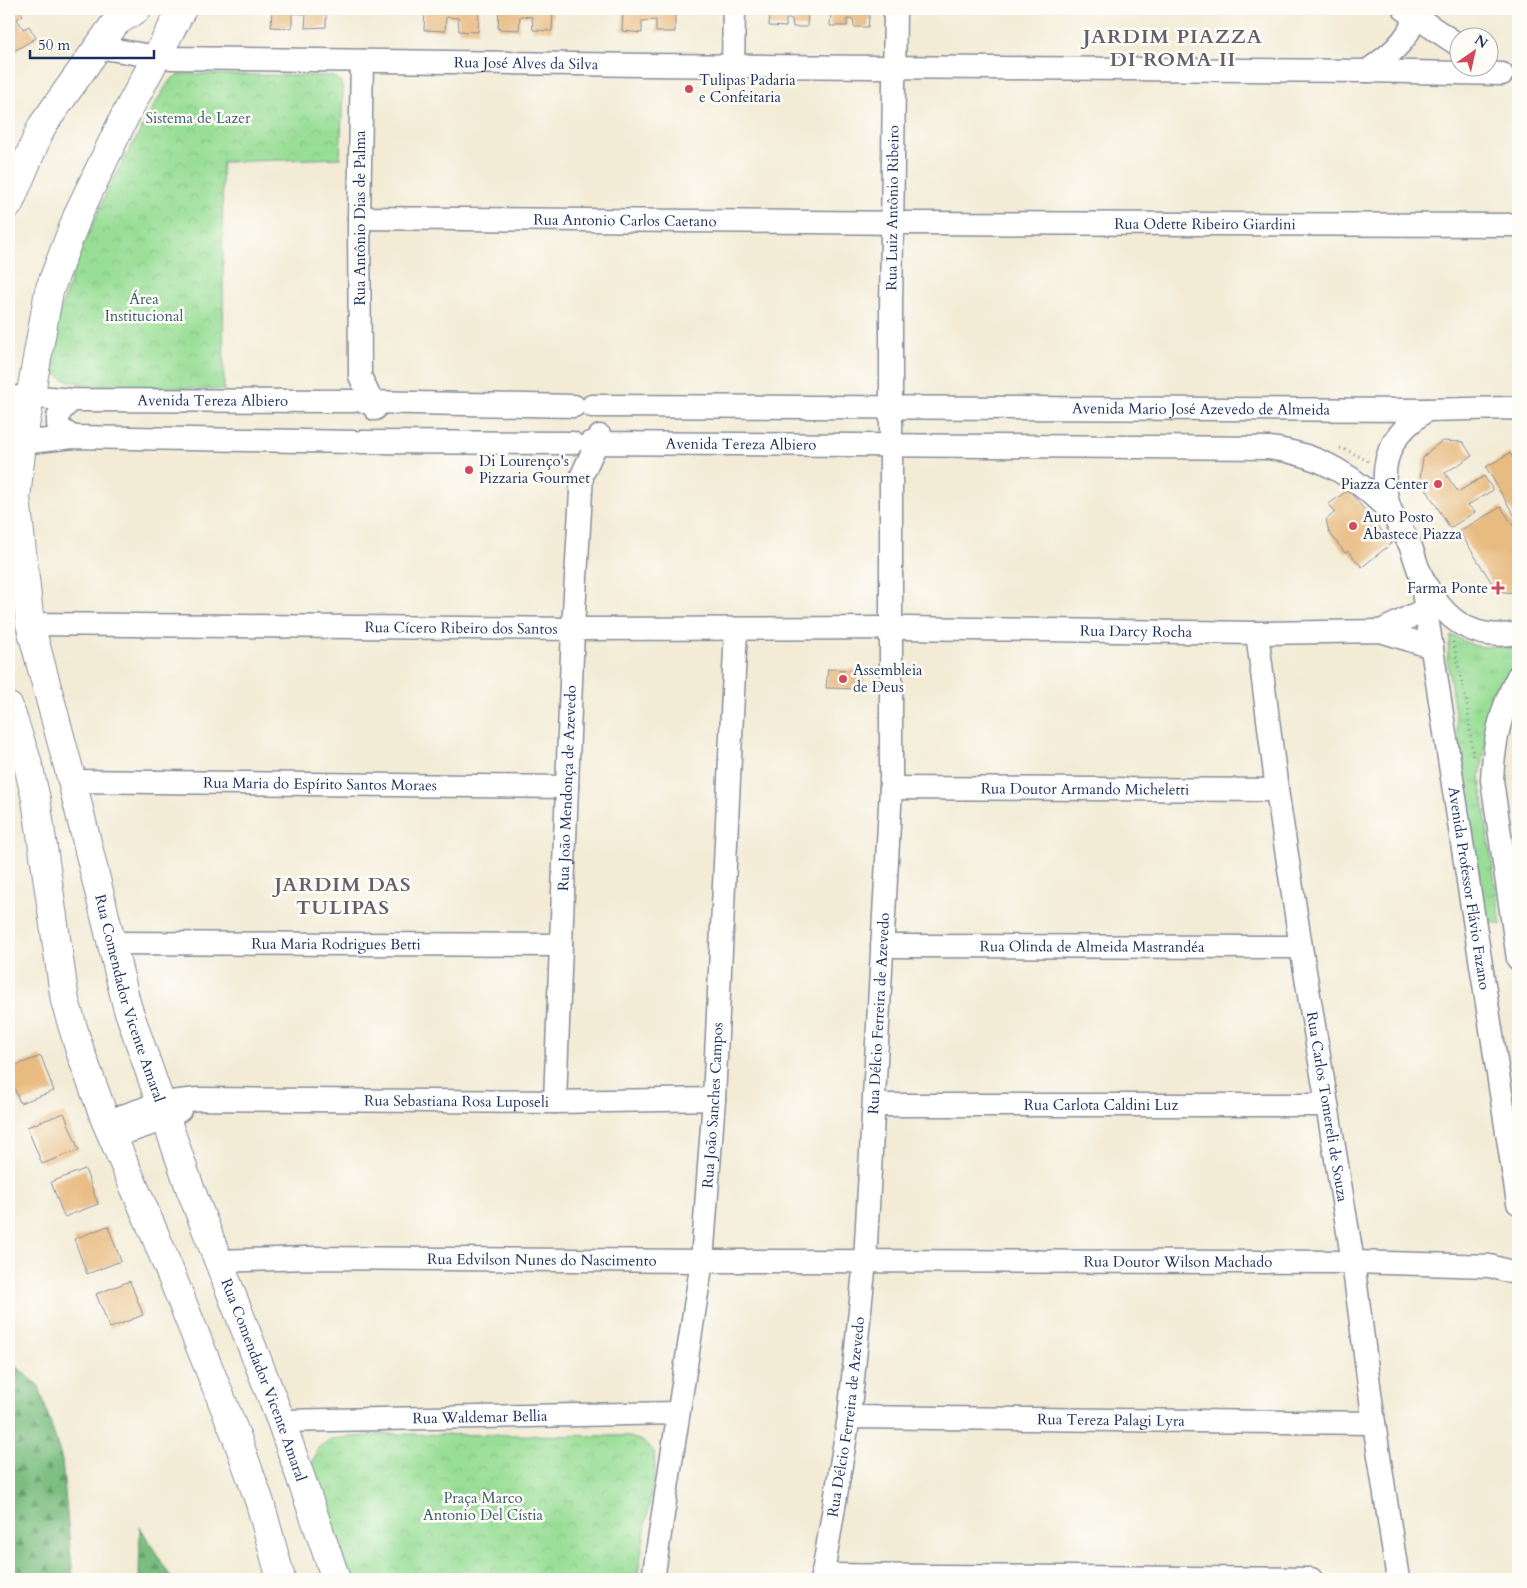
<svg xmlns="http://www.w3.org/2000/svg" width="1527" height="1588" font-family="Cardo,serif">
<defs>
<pattern id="grass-tufts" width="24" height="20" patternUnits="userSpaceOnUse" patternTransform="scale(1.25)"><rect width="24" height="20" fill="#99de96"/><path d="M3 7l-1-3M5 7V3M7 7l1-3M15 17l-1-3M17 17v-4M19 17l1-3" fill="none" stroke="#83bf84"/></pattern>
<pattern id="forest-firs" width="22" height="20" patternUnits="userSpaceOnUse" patternTransform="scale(1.25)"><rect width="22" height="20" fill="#7abd7f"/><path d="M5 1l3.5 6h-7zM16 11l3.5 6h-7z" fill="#639a6b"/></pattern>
<pattern id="park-crowns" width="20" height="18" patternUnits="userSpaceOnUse" patternTransform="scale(1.25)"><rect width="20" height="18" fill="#99de96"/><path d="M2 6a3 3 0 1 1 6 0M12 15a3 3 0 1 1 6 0" fill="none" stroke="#83bf84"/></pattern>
</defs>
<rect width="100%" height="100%" fill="#fdfcf7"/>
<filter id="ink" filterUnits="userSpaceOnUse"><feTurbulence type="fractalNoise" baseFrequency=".02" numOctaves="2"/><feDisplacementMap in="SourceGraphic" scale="10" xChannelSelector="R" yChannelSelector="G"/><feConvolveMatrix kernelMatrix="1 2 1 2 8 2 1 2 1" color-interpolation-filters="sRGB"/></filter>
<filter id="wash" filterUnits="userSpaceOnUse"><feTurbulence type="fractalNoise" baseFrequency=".0096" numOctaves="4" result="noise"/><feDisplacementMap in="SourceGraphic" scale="20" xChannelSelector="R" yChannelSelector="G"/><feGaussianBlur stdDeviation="1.12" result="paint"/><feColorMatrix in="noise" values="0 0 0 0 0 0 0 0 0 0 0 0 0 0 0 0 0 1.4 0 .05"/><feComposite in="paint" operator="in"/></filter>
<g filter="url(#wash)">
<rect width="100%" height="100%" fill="#f3ebd5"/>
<!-- grass -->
<path fill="url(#grass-tufts)" stroke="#5a867a" d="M1451,635C1459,638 1468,644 1476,646C1489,648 1503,645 1516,648L1518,652L1516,662L1503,682L1490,721L1480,778L1501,925L1485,919L1447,658Z"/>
<!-- forest -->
<path fill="url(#forest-firs)" stroke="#4a766e" d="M9,1360L39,1386L62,1460L73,1579H9Z
M140,1527L172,1579H139Z"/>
<!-- park -->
<path fill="url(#park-crowns)" stroke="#5a867a" d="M180,74L332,76L341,82L343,92L340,158L222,162L224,390L88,385L65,380L50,370L55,327L77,260L110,185L157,101L170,80Z
M388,1434L626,1436L642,1441L654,1451L655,1470L637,1579H352L310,1471L317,1449L330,1439Z"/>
<g id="blocks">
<!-- building -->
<path fill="#e8bb81" d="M9,9H19L23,15L17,19L23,29L29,26L36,38L9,54V38L12,36L9,30Z
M272,9H326V27L305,28L306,14L292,13V28L271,27Z
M425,9H479L478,32L459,31L458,18L446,17L445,31L424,30Z
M499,9H553L552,31L533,30L532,17L520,16L519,30L498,29Z
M623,9H642V11L675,9V32H656V20L642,21V33L622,31Z
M770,9H806L808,11L807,27H793L792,19H786V27L769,26Z
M831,9H870L868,27H854L853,19H847V26H830Z
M1442,441L1463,442L1472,456L1445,473L1458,492L1484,476L1493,490L1468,505L1475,512L1450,528L1420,479L1423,458L1430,450Z
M1510,453L1518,467V522L1486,467Z
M1348,490L1392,543L1362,567L1348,551L1345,553L1329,532L1326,520L1335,512L1329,504Z
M1501,507L1518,533V589L1513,593L1497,591L1459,531Z
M828,669L859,670L860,689L826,688Z
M41,1056L54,1091L20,1103L9,1074V1068Z
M64,1113L79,1150L42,1164L27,1127Z
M85,1169L98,1204L64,1217L51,1182Z
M108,1226L121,1261L87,1274L74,1239Z
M130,1281L143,1315L110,1328L96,1294Z"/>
</g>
</g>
<g filter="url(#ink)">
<use href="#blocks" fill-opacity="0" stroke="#878d9a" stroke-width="1"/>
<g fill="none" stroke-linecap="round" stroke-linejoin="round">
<!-- minor casing -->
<g stroke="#878d9a" stroke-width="25">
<g id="minor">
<path d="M1404,9L1460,46"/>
<path id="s1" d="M98,47L157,57L173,58L644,65L1367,71L1502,74"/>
<path d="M362,61L359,218L360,376L375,409"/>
<path d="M733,66L734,9"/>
<path d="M1367,71C1387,57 1409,41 1415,16"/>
<path id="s2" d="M359,218L909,223L1518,225"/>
<path id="s3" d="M9,398L29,396L72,400L353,401"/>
<path d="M72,400C62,409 55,414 59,428L73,437"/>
<path d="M365,402L574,406"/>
<path id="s4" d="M592,406L1427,410L1509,408L1518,409"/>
<path d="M1427,410C1398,430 1382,450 1385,486C1386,496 1388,506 1393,515C1398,525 1405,534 1410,545C1414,554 1416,564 1420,573C1440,616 1469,642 1518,633"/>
<path d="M361,442L572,443"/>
<path d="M22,443L73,437L354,442"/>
<path id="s5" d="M590,443L1269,448C1320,454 1357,477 1392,514"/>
<path id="s6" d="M1420,572L1518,1203"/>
<path id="s7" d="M30,624L573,629L905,628L1257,633L1381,631L1432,647"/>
<path d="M1381,631L1426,609"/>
<path id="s8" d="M1257,633L1277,790L1301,947L1353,1262L1374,1423L1398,1579"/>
<path d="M1518,676C1500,709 1494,743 1492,780L1518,959"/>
<path id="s9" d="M72,781L567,787"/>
<path id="s10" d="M891,788L1277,790"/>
<path id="s11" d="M110,943L561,945"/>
<path id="s12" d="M882,946L1301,947"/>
<path id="s13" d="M555,1102L573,629L582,475L600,436"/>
<path id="s14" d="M875,1105H1327"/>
<path id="s15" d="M106,1122L160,1103L198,1099L555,1102L714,1099"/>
<path d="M112,1137L166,1119L180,1110"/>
<path id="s16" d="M218,1261L306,1258L702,1261L1353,1262L1490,1266L1518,1274"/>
<path id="s17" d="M849,1417L1374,1423"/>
<path id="s18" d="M281,1421L678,1413"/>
<path d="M822,1575L1311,1579"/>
<path id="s19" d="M653,1579L702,1261L714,1099L736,629"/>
<path id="s20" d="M822,1579L849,1417L865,1261L891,788V310L895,9"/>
</g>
</g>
<!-- major casing -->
<g stroke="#878d9a" stroke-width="30">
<g id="major">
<path id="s21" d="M182,9L124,118L79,212L49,291L22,443L16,498L30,624L72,781L127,1006L190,1188L281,1421L336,1579"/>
<path d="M9,204L42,126L116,22L137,9"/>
<path d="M9,707L27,761L36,799L65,1001L80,1051L106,1122L155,1235L237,1438L260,1503L281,1579"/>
</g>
</g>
<!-- path -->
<path stroke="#878d9a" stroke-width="3" stroke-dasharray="1 4" stroke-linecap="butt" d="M1340,448L1349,451L1368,461
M1516,616L1518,602
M1453,642L1467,704L1473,756"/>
<!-- minor -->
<use href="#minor" stroke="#fff" stroke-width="22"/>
<!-- major -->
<use href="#major" stroke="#fff" stroke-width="28"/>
</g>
</g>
<!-- markers -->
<g fill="#d1495b" stroke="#fdfcf7" stroke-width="2">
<circle cx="689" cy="89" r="5"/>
<circle cx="469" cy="470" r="5"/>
<circle cx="1438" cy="484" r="5"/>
<circle cx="1353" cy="526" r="5"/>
<path d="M1495.5 580.5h5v5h5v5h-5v5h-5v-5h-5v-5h5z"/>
<circle cx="843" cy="679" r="5"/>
</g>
<g text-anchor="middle" stroke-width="5" stroke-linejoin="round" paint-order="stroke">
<!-- street labels -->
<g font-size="15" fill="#1b2f5e" stroke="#fdfcf7">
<text dy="5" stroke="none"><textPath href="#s1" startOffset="429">Rua José Alves da Silva</textPath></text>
<text dy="5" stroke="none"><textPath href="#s20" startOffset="1375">Rua Luiz Antônio Ribeiro</textPath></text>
<text transform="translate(360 218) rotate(-90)" y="5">Rua Antônio Dias de Palma</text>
<text dy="5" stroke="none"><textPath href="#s2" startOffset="266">Rua Antonio Carlos Caetano</textPath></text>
<text dy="5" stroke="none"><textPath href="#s2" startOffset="846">Rua Odette Ribeiro Giardini</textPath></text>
<text dy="5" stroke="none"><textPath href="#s3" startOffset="204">Avenida Tereza Albiero</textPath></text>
<text dy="5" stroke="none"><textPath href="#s4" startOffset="609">Avenida Mario José Azevedo de Almeida</textPath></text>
<text dy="5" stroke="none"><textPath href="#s5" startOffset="151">Avenida Tereza Albiero</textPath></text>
<text dy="5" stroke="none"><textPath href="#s7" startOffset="431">Rua Cícero Ribeiro dos Santos</textPath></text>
<text dy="5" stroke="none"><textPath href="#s7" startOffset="1106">Rua Darcy Rocha</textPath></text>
<text dy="5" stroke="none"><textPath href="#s9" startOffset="248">Rua Maria do Espírito Santos Moraes</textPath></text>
<text dy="5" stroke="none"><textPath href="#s13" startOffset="314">Rua João Mendonça de Azevedo</textPath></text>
<text dy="5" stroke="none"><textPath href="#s10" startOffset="194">Rua Doutor Armando Micheletti</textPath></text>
<text dy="5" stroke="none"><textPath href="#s6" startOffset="320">Avenida Professor Flávio Fazano</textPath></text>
<text dy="5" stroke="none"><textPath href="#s11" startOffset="226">Rua Maria Rodrigues Betti</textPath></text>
<text dy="5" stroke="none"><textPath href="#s12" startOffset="210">Rua Olinda de Almeida Mastrandéa</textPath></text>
<text dy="5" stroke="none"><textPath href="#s21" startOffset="1036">Rua Comendador Vicente Amaral</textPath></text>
<text dy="5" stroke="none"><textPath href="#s20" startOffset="569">Rua Délcio Ferreira de Azevedo</textPath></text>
<text dy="5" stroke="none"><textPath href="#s15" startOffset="354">Rua Sebastiana Rosa Luposeli</textPath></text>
<text dy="5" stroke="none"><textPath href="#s14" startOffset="226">Rua Carlota Caldini Luz</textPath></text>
<text dy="5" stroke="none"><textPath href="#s19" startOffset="478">Rua João Sanches Campos</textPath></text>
<text dy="5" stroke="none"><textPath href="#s8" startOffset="479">Rua Carlos Tomereli de Souza</textPath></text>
<text dy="5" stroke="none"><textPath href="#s16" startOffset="324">Rua Edvilson Nunes do Nascimento</textPath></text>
<text dy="5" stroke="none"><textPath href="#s16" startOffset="960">Rua Doutor Wilson Machado</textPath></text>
<text dy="5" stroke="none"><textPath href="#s21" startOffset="1441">Rua Comendador Vicente Amaral</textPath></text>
<text dy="5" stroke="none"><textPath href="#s18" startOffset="199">Rua Waldemar Bellia</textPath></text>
<text dy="5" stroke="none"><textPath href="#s20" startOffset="164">Rua Délcio Ferreira de Azevedo</textPath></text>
<text dy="5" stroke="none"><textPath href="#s17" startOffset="262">Rua Tereza Palagi Lyra</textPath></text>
</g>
<!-- poi labels -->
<g font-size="15" fill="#1b2f5e" stroke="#fdfcf7" text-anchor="start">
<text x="699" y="85">Tulipas Padaria<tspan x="699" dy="17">e Confeitaria</tspan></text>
<text x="479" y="466">Di Lourenço's<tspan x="479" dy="17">Pizzaria Gourmet</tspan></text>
<text x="1428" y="489" text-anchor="end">Piazza Center</text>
<text x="1363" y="522">Auto Posto<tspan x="1363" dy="17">Abastece Piazza</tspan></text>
<text x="1488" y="593" text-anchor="end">Farma Ponte</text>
<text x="853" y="675">Assembleia<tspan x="853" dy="17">de Deus</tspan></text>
</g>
<!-- park labels -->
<g font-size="15" fill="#3a5b6c" stroke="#fdfcf7">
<text x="198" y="123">Sistema de Lazer</text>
<text x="144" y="304">Área<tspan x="144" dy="17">Institucional</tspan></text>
<text x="483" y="1503">Praça Marco<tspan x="483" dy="17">Antonio Del Cístia</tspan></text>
</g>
<!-- district labels -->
<g font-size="20" font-weight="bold" letter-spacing="1" fill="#63606a" stroke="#fdfcf7">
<text x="1173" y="43">JARDIM PIAZZA<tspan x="1173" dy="23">DI ROMA II</tspan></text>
<text x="343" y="891">JARDIM DAS<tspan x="343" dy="23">TULIPAS</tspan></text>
</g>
</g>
<!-- margin -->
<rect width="1527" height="1588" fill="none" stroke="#fdfcf7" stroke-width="30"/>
<!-- north arrow -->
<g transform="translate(1474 52) rotate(34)"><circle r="24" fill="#fdfcf7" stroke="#a3aaba"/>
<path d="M0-4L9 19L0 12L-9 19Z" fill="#d1495b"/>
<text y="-8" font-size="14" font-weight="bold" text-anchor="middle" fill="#1b2f5e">N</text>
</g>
<!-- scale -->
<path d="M30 50v8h124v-8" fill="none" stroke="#1b2f5e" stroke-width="2.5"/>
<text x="38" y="50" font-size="15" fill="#1b2f5e" stroke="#fdfcf7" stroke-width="4" paint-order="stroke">50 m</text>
</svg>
